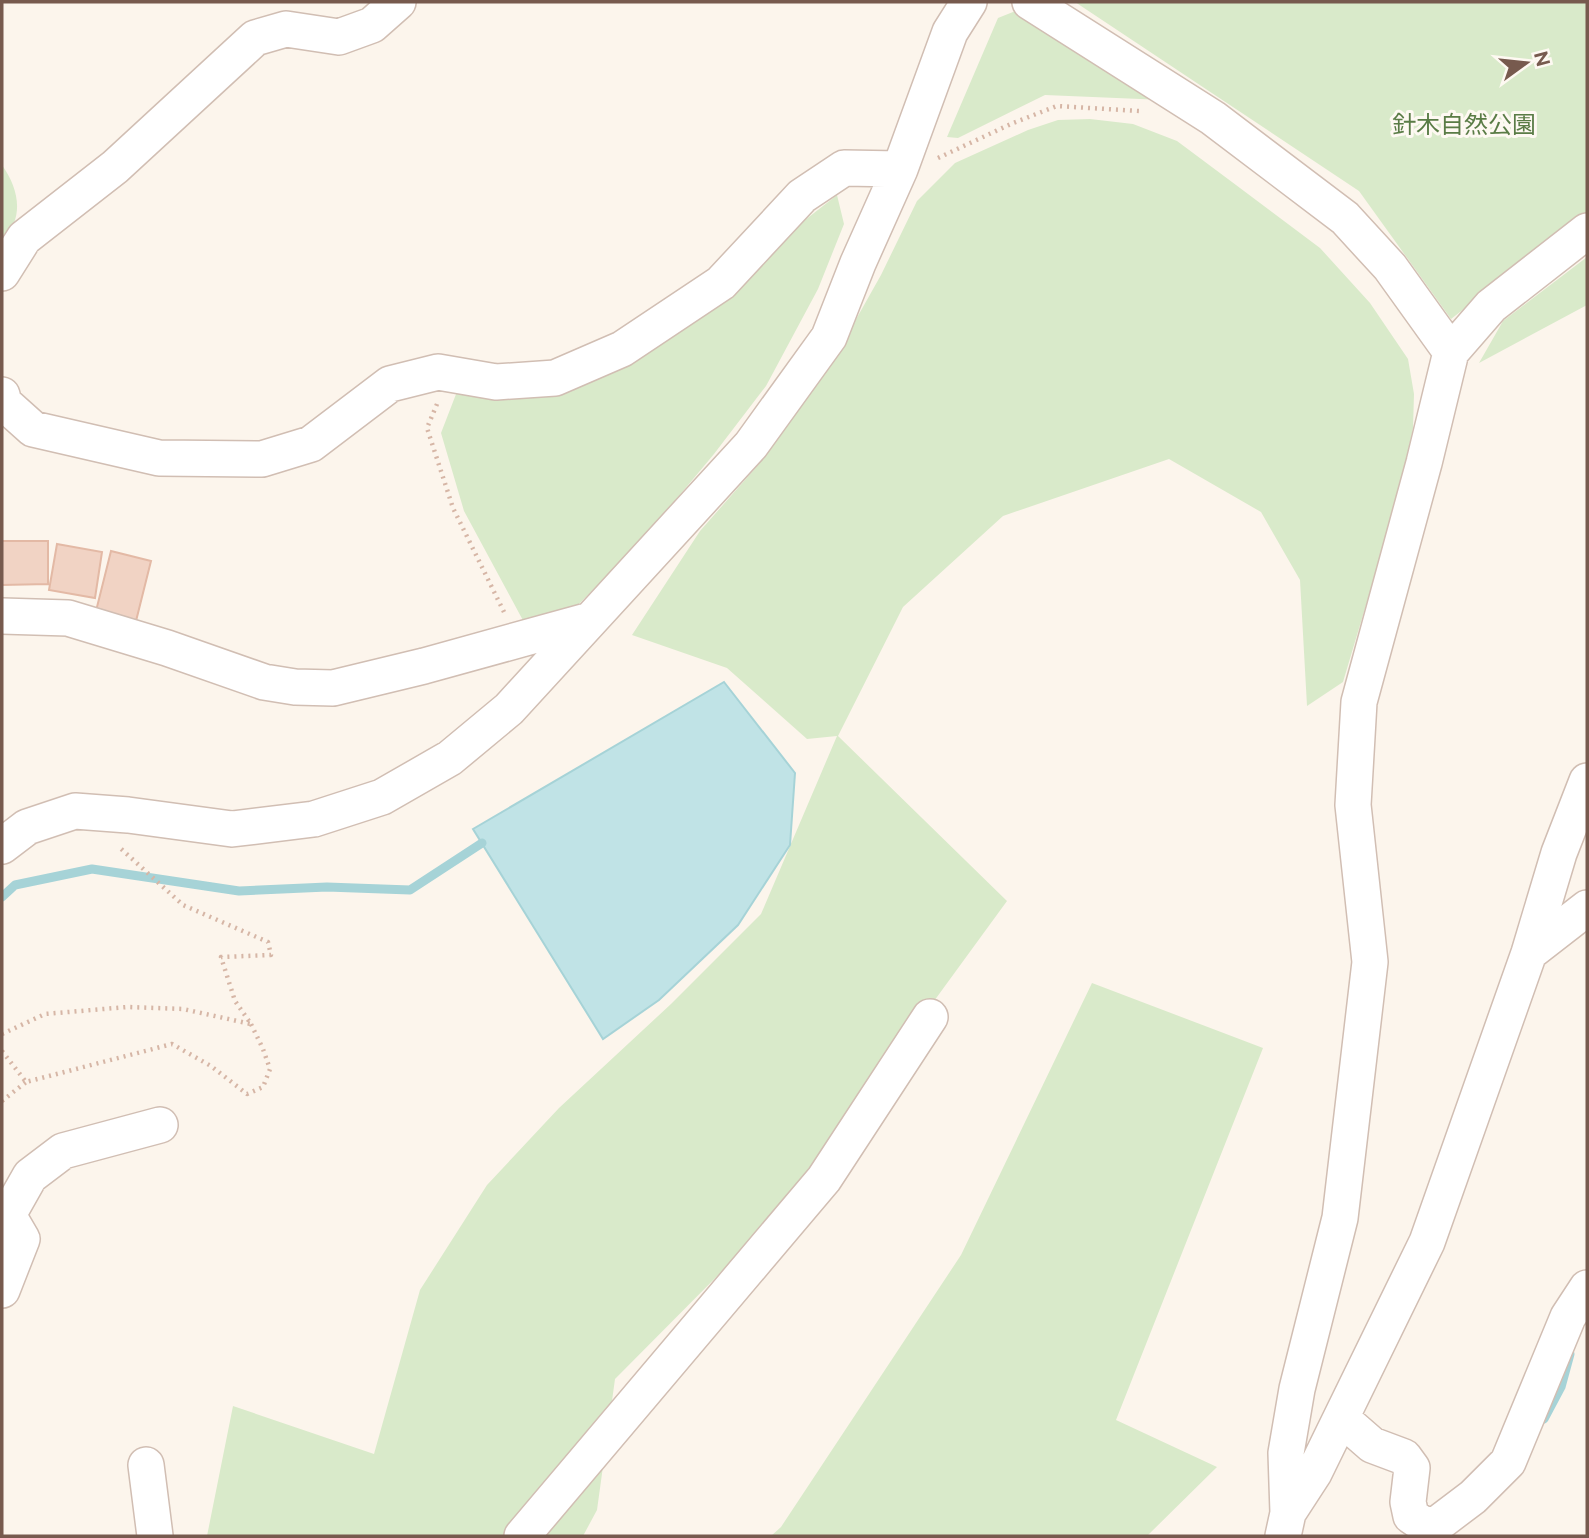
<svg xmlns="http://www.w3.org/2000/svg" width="1589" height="1538" font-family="Raleway,'Noto Sans JP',sans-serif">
<rect width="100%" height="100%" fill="#fcf5ec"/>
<!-- green -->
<path fill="#d9eaca" d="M1075,2H1587V213L1451,319L1359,191Z
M1023,8L1164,100L1045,95L958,138L947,137L998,18Z
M1090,119L1133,124L1177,141L1236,185L1320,248L1370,303L1408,359L1414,394L1413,428L1397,501L1343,682L1307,706L1300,580L1261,512L1169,459L1003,516L903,607L838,736L1007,901L856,1108L752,1241L615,1379L597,1510L583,1536H207L233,1406L374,1454L420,1290L487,1185L559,1108L671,1004L761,914L837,736L807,739L727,668L632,635L700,531L759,464L841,346L881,275L917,201L955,163L1028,130L1058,120Z
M2,165C19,189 25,218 2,241Z
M837,195L844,224L818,289L766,386L714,454L643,539L575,608L526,626L464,511L441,433L458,389L569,391L637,360L744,285L800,224Z
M1587,257V305L1479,363L1503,321Z
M1092,983L1263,1048L1116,1420L1217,1467L1147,1536H771L781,1527L961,1255Z"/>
<!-- water -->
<path fill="#c0e3e6" stroke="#a6d3d7" stroke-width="2" d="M724,682L795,773L790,845L738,925L659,1000L603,1039L473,829Z"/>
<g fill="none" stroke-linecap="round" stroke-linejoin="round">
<!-- stream -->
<path stroke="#a6d3d7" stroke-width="9" d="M2,897L15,885L92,869L239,891L327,887L410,890L482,843
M1544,1419L1561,1387L1570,1354"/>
</g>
<!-- building -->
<path fill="#f1d3c4" stroke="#e3b9a5" stroke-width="2" d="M2,541H48V584L2,585Z
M57,544L102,552L95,598L49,590Z
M111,551L151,561L136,621L96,611Z"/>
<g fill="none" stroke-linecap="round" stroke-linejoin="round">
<!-- minor casing -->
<g stroke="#d1beb3" stroke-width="38">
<path id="minor" d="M1030,2L1213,118L1345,218L1390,267L1451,352
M2,273L24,238L115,167L255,38L286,29L339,37L372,25L398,2
M2,395L4,403L33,429L159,458L262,459L311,444L390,384L438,372L496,382L555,378L622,349L721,283L802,196L844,168L900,169
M2,616L68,618L167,648L264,682L295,687L333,688L424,666L590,620
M2,846L27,827L75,811L128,815L232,829L314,819L382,797L450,758L509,709L751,445L829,337L858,263L900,169L950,32L969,2
M1529,953L1587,908
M2,1290L22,1239L8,1215L30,1176L63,1151L160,1125
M1341,1418L1372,1445L1404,1457L1412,1468L1408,1502L1411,1516L1423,1524L1436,1525L1473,1497L1508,1462L1568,1317L1587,1288
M146,1465L155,1536
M1288,1513L1314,1473L1427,1242L1529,953L1559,853L1587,781
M522,1536L824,1179L930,1017
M1283,1536L1288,1513L1286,1453L1297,1389L1340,1218L1370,962L1353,805L1359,702L1424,463L1451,352L1491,306L1587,231"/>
</g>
<!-- path -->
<path stroke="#d6b6a6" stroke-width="4.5" stroke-dasharray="2 5" stroke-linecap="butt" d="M938,158L1013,123L1057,106L1139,111
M437,404L427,428L453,508L504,612
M2,1034L45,1014L127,1007L183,1009L251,1024L235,1001L221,957L271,955L268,942L183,905L119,847
M2,1051L26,1082L172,1044L211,1066L247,1094L263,1087L270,1069L263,1049L251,1024
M2,1101L26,1082"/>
<!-- minor -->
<use href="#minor" stroke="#fff" stroke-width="35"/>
</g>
<g text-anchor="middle" stroke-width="6" stroke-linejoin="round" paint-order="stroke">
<!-- park labels -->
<g font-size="24" fill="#5a7c46" stroke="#fef9f2">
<text x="1464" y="133">針木自然公園</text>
</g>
</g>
<!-- border -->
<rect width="1589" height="1538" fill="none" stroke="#775a4e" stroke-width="7"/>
<!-- north arrow -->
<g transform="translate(1526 63) rotate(75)" stroke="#fef9f2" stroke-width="5" paint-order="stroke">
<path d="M0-5L12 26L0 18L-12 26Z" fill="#775a4e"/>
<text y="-10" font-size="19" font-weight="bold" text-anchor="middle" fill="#775a4e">N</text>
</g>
</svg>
